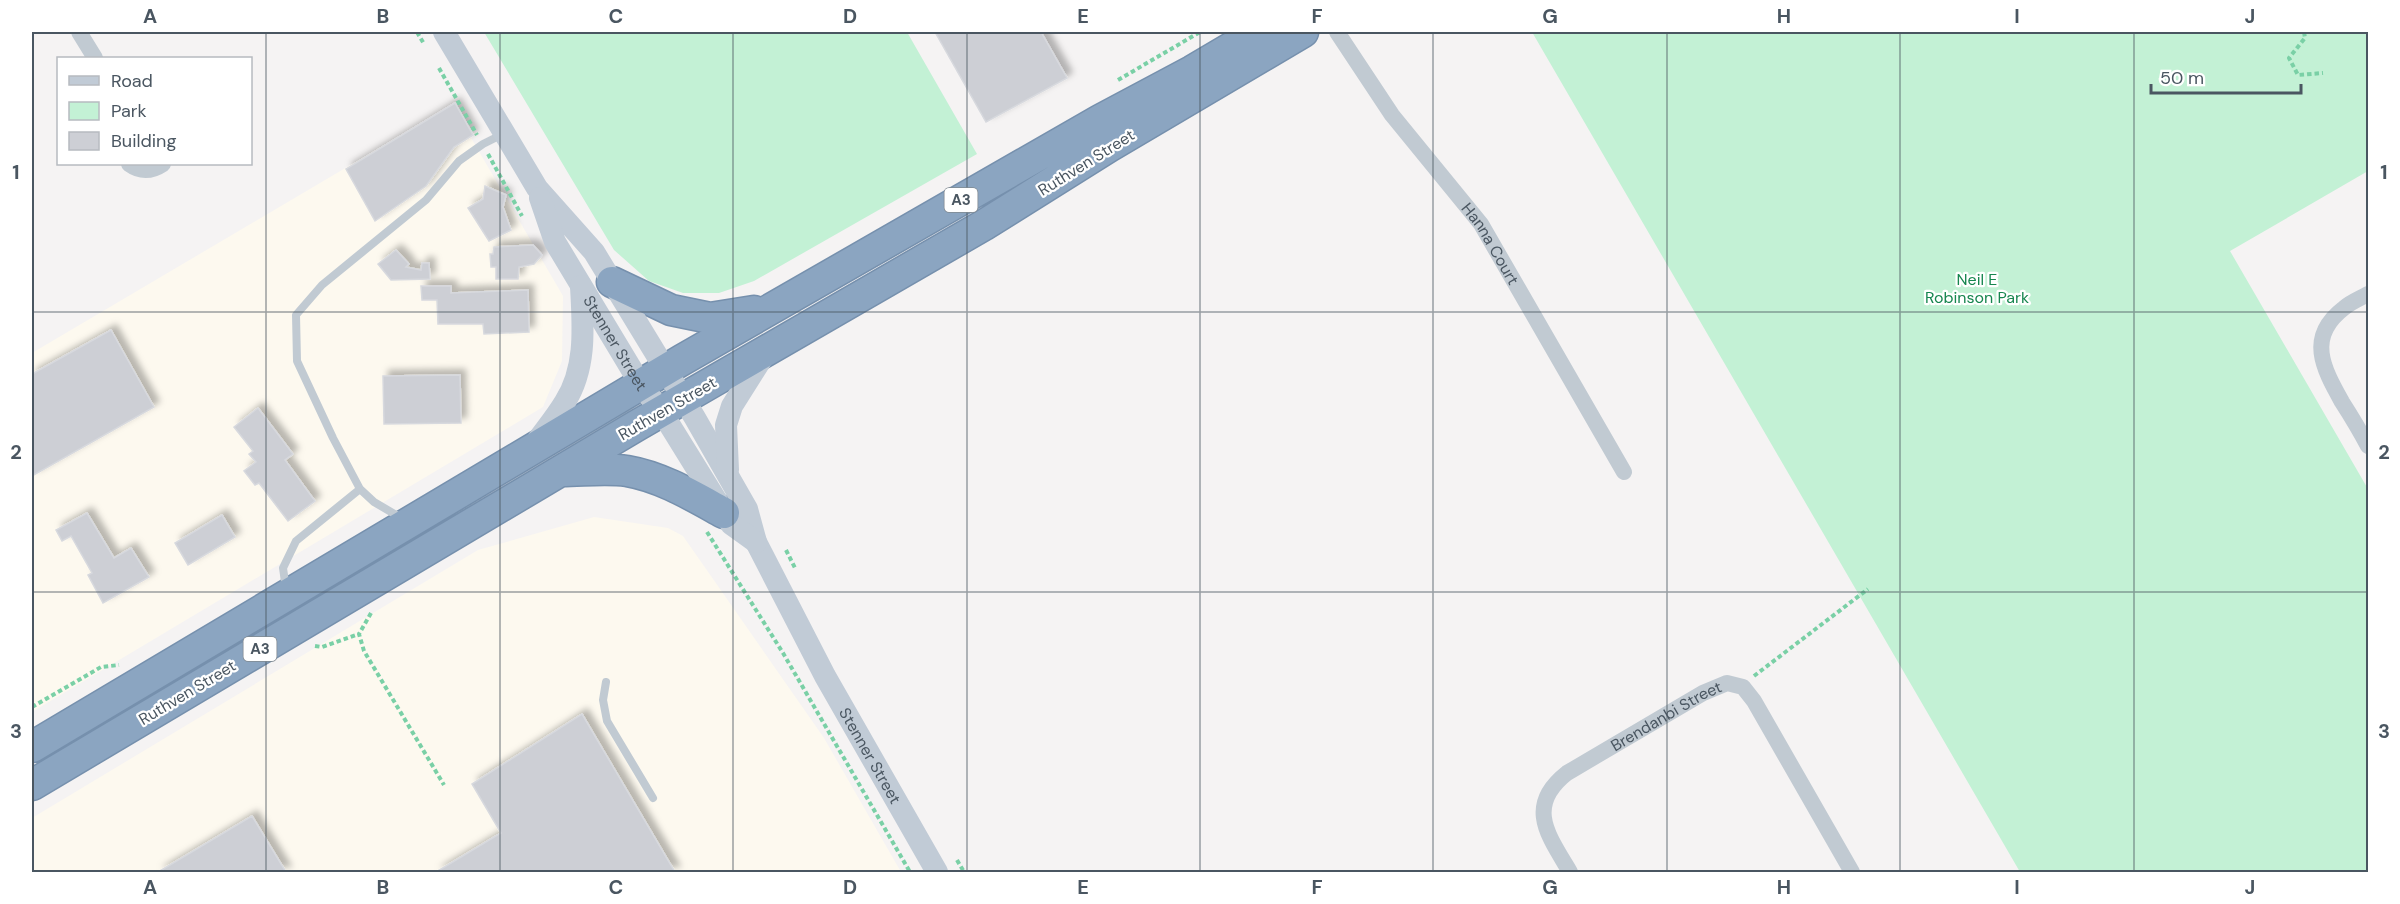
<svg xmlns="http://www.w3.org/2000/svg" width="2400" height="904" font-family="'DM Sans',sans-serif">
<defs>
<filter id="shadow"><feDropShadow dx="5.5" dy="-5.5" stdDeviation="3" flood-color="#0004"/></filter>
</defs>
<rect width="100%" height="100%" fill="#f5f3f3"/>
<!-- commercial -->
<path fill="#fdf9ef" d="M452,105L563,296L562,361L543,407L32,712V353Z
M594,517L668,528L683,536L824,738L901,872H32V818L478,550Z"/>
<!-- green -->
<path fill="#c3f1d5" d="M484,32H907L977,154L754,281L719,293H683L649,281L614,250Z
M1532,32H2368V171L2230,251L2368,489V872H2020Z"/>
<!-- building -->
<path fill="#cdcfd5" stroke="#d7d9de" stroke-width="1.5" filter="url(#shadow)" d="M935,32H1041L1067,78L986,122Z
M455,103L473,135L454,147L426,186L375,221L346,169Z
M485,186L506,195L503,207L511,230L489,241L468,208L483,199Z
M533,245L542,255L534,264L519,267L518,279H496V267H491L490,254H493L494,247Z
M396,250L409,264L406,267L421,270L422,263H429L430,279L391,280L378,264Z
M421,286H451V293L528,290L529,332L484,334L483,324H438L437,300H422Z
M111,330L154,407L32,476V374Z
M460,375L461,423L384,424L383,376Z
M258,408L293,454L285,460L315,501L288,521L259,483L255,485L244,471L256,462L249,454L253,451L234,427Z
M87,513L114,558L131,548L149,577L103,603L88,575L92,573L71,536L62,541L56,530Z
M222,515L235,537L188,565L175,543Z
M582,714L675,872H436L501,833L472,784Z
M252,816L286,872H158Z"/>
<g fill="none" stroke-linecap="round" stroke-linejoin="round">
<!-- highway casing -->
<g stroke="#7690ad" stroke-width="33">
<path id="highway" d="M612,282L671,310L710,318L754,311
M562,471C583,471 606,468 627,471C662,477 693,496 724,513
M32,747L682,360L1100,120L1192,71L1258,32
M32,785L636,426L984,225L1110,146L1303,32"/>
</g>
<!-- path -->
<path stroke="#7ad0a6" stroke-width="4" stroke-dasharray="4.5 3" stroke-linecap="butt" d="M417,32L424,44
M2304,32L2305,38L2289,58L2298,75L2323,73
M439,68L477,135
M1118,80L1200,32
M488,154L522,216
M707,532L783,653L910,872
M786,550L796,570
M371,613L359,634L364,651L444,785
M315,646L322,647L359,634
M1754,676L1868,589
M32,707L101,667L119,665
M957,860L964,872"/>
<!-- lane -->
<path stroke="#c1cad2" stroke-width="8" d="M403,519L374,502L360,489L333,438L297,361L296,315L322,285L426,200L459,161L483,144L503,134
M286,589L283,568L296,541L360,489
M606,682L603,700L607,721L653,798"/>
<!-- street -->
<g stroke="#c1cad2" stroke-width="16">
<path d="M79,32L95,58"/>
<path id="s1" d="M1337,32L1392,115L1481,224L1624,472"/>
<path d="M129,164C140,172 151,172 163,164"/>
<path d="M2368,294C2361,298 2351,302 2344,308C2306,337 2323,368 2342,402C2351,416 2360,431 2368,446"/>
<path id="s2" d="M1570,872C1548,835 1525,806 1567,773L1703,693L1727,683L1743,687L1754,701L1852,872"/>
</g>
<!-- secondary -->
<g stroke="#c1cbd6" stroke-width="22">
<path id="s3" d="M444,32L537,188L594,252L695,418L747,509L756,542L825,676L937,872"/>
<path id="s4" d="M540,198L555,242L641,385L661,411L731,524L756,542"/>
<path d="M535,444C545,430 556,417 565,402C587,367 583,326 581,286"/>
<path d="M728,470L726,425L732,406L766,352"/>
</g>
<!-- highway -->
<use href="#highway" stroke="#8ba5c1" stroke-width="30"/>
</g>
<!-- grid -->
<path fill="none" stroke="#4a5661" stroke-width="1.5" stroke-opacity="0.55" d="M266,32V872M500,32V872M733,32V872M967,32V872M1200,32V872M1433,32V872M1667,32V872M1900,32V872M2134,32V872M32,312H2368M32,592H2368"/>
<g text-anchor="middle" stroke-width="4.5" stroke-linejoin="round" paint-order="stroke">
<!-- shield labels -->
<g fill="#fff" stroke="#808990" stroke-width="1.5">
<rect x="944.5" y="188" width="33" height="24" rx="4.5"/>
<rect x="243.5" y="637" width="33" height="24" rx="4.5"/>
</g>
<g font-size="15" font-weight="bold" fill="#4a5661">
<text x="961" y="205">A3</text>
<text x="260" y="654">A3</text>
</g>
<!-- street labels -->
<g font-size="16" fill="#4a5661" stroke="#fff">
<text transform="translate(1086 162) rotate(-32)" y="6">Ruthven Street</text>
<text dy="6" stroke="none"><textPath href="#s1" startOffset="262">Hanna Court</textPath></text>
<text dy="6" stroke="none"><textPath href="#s4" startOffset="164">Stenner Street</textPath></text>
<text transform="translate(667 408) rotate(-30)" y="6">Ruthven Street</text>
<text transform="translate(187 692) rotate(-31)" y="6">Ruthven Street</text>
<text dy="6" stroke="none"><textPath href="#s2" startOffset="228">Brendanbi Street</textPath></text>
<text dy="6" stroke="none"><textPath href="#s3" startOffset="843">Stenner Street</textPath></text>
</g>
<!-- park labels -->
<g font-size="16" fill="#17864f" stroke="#fff">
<text x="1977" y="285">Neil E<tspan x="1977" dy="18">Robinson Park</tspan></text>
</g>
</g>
<!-- border -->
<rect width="2400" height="904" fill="none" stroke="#ffffff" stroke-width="66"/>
<!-- legend -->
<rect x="57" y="57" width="195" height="108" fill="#ffffff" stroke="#b7bbc0" stroke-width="1.5"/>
<rect x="69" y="76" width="30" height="9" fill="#c1cbd6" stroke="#b7bbc0" stroke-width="1.5"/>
<text x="111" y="87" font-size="18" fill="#4a5661">Road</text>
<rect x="69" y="102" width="30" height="18" fill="#c3f1d5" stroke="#b7bbc0" stroke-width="1.5"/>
<text x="111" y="117" font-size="18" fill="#4a5661">Park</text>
<rect x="69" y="132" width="30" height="18" fill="#cdcfd5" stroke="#b7bbc0" stroke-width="1.5"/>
<text x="111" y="147" font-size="18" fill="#4a5661">Building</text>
<!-- scale -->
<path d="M2151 84v9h150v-9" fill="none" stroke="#4a5661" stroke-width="3"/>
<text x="2160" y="84" font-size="18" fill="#4a5661" stroke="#ffffff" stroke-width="4.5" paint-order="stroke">50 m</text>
<rect x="33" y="33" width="2334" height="838" fill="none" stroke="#4a5661" stroke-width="2"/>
<g font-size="20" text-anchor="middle" font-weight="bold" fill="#4a5661">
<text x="150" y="23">A</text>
<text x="383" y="23">B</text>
<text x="616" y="23">C</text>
<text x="850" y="23">D</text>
<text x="1083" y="23">E</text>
<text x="1317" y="23">F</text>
<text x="1550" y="23">G</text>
<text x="1784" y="23">H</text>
<text x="2017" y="23">I</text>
<text x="2250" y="23">J</text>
<text x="16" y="179">1</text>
<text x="2384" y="179">1</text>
<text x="16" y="459">2</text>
<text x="2384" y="459">2</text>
<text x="16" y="738">3</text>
<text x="2384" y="738">3</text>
<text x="150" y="894">A</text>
<text x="383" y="894">B</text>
<text x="616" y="894">C</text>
<text x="850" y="894">D</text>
<text x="1083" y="894">E</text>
<text x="1317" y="894">F</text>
<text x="1550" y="894">G</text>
<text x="1784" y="894">H</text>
<text x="2017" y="894">I</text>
<text x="2250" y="894">J</text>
</g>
</svg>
